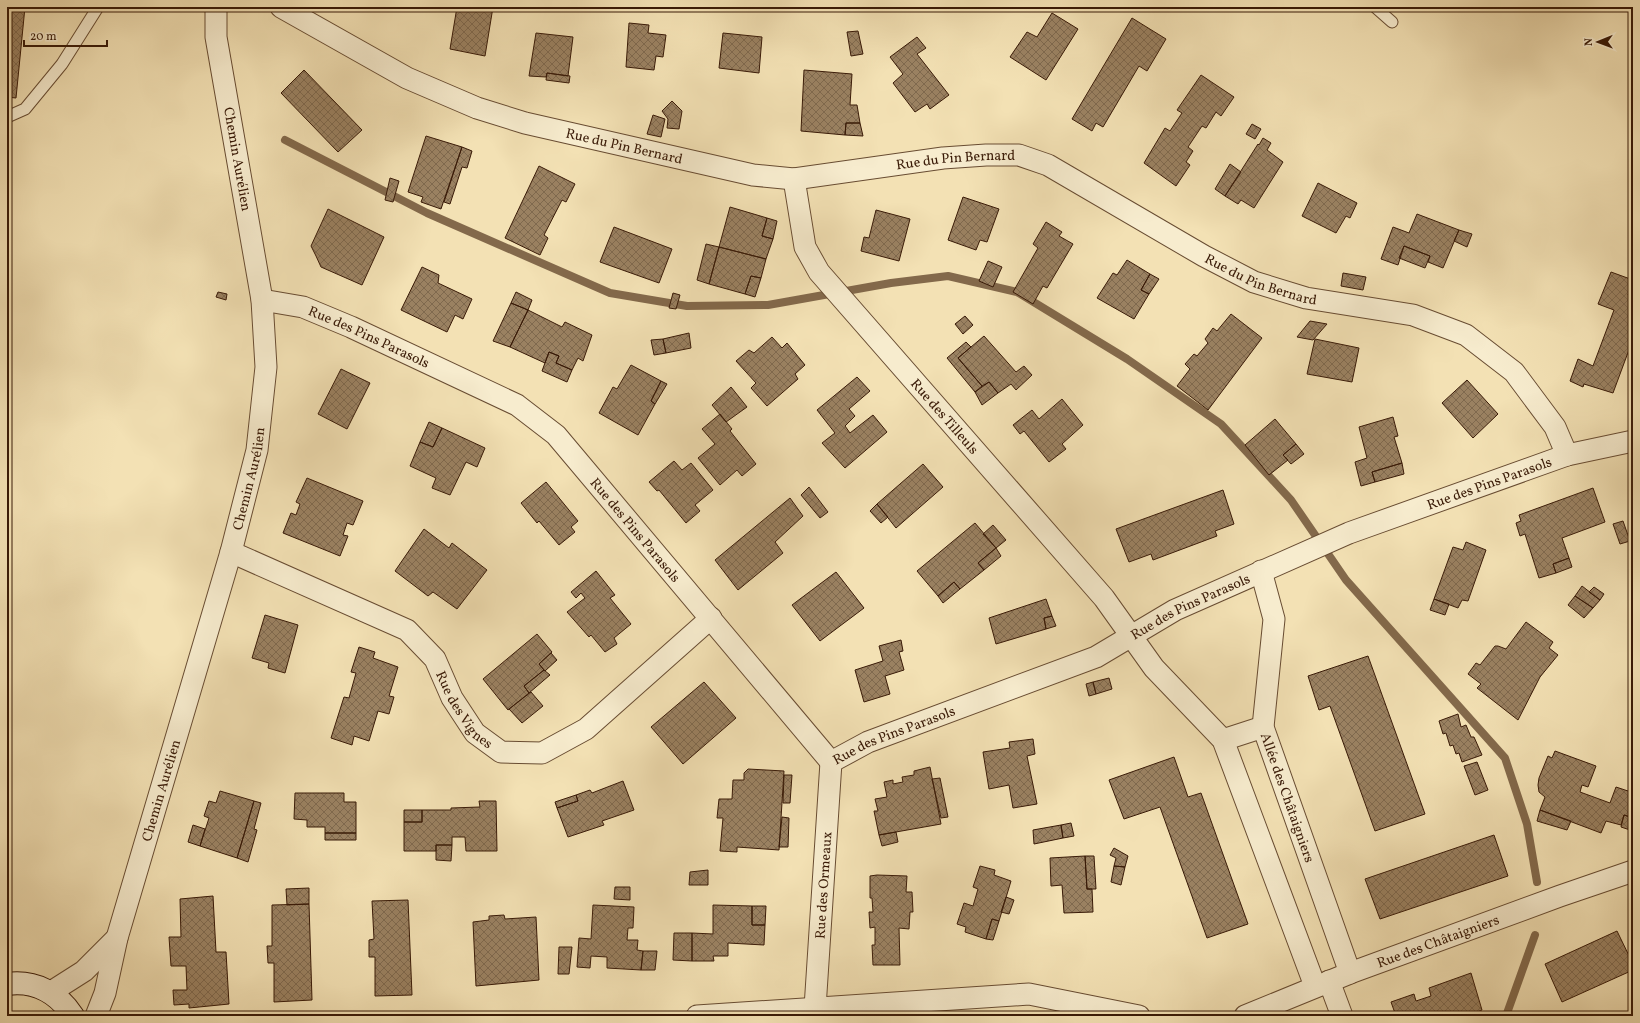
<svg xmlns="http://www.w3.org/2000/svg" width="1640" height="1023" font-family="Vollkorn,serif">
<defs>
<pattern id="building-cross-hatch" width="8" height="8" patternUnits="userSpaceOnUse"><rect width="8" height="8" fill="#9a8161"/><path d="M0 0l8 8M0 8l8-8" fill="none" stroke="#7f694e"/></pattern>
</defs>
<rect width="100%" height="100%" fill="#f3e1b4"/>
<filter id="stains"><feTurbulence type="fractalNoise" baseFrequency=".005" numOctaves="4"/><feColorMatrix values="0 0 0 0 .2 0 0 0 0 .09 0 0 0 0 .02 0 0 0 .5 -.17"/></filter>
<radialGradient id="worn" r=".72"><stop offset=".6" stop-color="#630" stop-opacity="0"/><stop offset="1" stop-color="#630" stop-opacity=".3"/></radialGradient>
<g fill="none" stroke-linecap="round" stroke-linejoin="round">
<!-- stream -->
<path stroke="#83694b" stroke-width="8" d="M285,140L427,213L610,293L687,306L768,305L891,283L948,276L1017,292L1127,359L1221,424L1291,500L1346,580L1505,758L1527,824L1537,882
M1506,1016L1535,935"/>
</g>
<!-- building -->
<path fill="url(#building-cross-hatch)" stroke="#391a07" d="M7,7H25L16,98L7,97Z
M457,7H493L485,56L450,49Z
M1052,13L1078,29L1046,80L1010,57L1027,32L1037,37Z
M1132,18L1166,39L1147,71L1139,66L1103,127L1096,123L1092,131L1072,119Z
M629,23L649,25L648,33L666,35L663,57L656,56L654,70L626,67Z
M858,31L863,54L851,56L847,32Z
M536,33L573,37L568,76L547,73L546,77L529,76Z
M723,33L762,37L759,73L719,68Z
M917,37L926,48L917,54L949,95L930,109L927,104L915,112L893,83L903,74L890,57Z
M304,70L362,130L338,152L281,93Z
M804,70L852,74L850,105H857L860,123H846L845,135L801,131Z
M547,73L570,76L569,83L546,80Z
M1201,75L1234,97L1221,116L1216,112L1206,128L1202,126L1188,147L1193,151L1186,162L1190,165L1176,186L1144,163L1165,128L1170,131L1182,113L1177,110Z
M672,101L682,111L679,129L667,128L668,119L662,111Z
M653,115L665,119L661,137L647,134Z
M846,123H860L863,136L845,135Z
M1252,124L1261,129L1255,139L1246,134Z
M426,136L462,147L441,209L421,202L423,197L408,192Z
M1263,138L1271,143L1267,150L1283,162L1254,208L1241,200L1238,204L1225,196L1258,144L1259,145Z
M462,147L472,151L467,168L462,167L450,204L444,202Z
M1230,164L1241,172L1225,196L1215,189Z
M539,166L575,184L566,202L562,200L544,235L548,238L540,255L505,238Z
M390,178L399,181L393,202L385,200Z
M1318,183L1357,203L1350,218L1346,216L1336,233L1302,216Z
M963,197L999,209L987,242L980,240L976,250L948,240Z
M730,207L767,218L762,236L773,239L766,259L719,247Z
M328,209L384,237L362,285L321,267L316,256L311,246Z
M876,210L910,219L899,261L861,251L864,237L869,238Z
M1417,214L1459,230L1443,268L1428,262L1430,256L1404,246L1398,265L1381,259L1393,227L1409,233Z
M767,218L777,221L773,239L762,236Z
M1046,222L1062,232L1059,236L1073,244L1047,288L1043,286L1033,304L1013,292L1038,248L1033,244Z
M614,227L672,249L659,283L600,262Z
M1459,230L1472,234L1467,247L1454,241Z
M706,244L719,247L709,284L697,280Z
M1404,246L1430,256L1425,268L1399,258Z
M719,247L766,259L761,278L751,276L745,294L709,284Z
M1127,260L1150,274L1141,290L1149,294L1134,319L1097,298L1113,273L1117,275Z
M988,261L1002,267L993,287L979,281Z
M422,267L439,275L438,283L472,299L463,319L455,315L447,332L401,310Z
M1611,272L1633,280L1628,295L1633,298V339L1613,393L1584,384L1583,387L1570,381L1578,359L1593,366L1614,310L1598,304Z
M1343,273L1366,277L1363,290L1341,286Z
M1150,274L1159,279L1149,294L1141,290Z
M751,276L761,278L755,297L745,294Z
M218,292L227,294L226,300L216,297Z
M516,292L532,300L528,310L511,303Z
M673,293L680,295L676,309L669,308Z
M511,303L528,310L510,347L493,341Z
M528,310L562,327L565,322L592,335L583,361L578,358L572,370L556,363L559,356L549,352L545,363L510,347Z
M1231,314L1262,338L1208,410L1177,386L1190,369L1185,364L1194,354L1197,356L1208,343L1205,339L1213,328L1217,331Z
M965,316L973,325L963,334L955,324Z
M1310,321L1327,324L1313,340L1297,337Z
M689,333L691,348L666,353L663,339Z
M984,336L1016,372L1024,366L1032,375L1016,390L1011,384L998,393L989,382L982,386L958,358Z
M772,337L782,348L787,343L805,365L795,374L798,379L767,406L751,388L756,383L736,361L749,350L754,353Z
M663,339L666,353L654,355L651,340Z
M1315,339L1359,348L1352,382L1307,374Z
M966,342L971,347L958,358L982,386L975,392L947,358Z
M549,352L559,356L556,363L572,370L567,382L542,371Z
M631,365L661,381L651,401L655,404L638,435L599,413L613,387L617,389Z
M341,369L370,383L347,429L318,414Z
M857,377L870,391L849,409L855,416L845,426L850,433L873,415L887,432L845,468L822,443L835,433L817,410Z
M1467,380L1498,414L1473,438L1442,403Z
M661,381L667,384L655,404L651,401Z
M989,382L998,393L982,405L975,392Z
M731,387L747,407L726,422L712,405Z
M1062,399L1083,425L1062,444L1066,449L1049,462L1024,431L1020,434L1013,425L1032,410L1039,419Z
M720,414L732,429L730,431L756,464L742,476L737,470L720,485L698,458L715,444L702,429Z
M1393,417L1398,436L1394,437L1402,463L1372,472L1375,482L1361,486L1355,462L1367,458L1359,427Z
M1275,419L1296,444L1283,455L1288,460L1269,475L1245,445Z
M429,422L442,428L433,447L420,442Z
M442,428L485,448L477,467L466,462L450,495L432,488L436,478L410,466L420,442L433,447Z
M1296,444L1304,454L1291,464L1283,455Z
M674,461L682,470L691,463L713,490L695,505L700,511L686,523L659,490L657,491L649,482Z
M1402,463L1404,474L1375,482L1372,472Z
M923,464L943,487L896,528L877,504Z
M307,478L363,501L353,525L347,523L343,535L348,536L340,556L283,533L291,513L296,515L300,504L296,502Z
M546,482L578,521L571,527L575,532L559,545L539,521L537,523L521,503Z
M809,487L828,512L820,518L801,495Z
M1593,488L1605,522L1562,538L1569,558L1553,564L1556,573L1539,578L1525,534L1520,536L1516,523L1521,521L1519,515Z
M1223,490L1234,524L1215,531L1217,536L1153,560L1151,554L1129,562L1116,529Z
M790,498L803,516L775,542L783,553L738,590L715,560Z
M877,504L888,517L881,523L870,511Z
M1623,521L1630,541L1620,544L1613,524Z
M975,523L996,548L978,563L984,570L960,589L954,582L938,596L917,571Z
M993,525L1006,540L996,548L983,534Z
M424,529L449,548L452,543L487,570L457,609L433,592L428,596L395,571Z
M1466,542L1486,550L1468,601L1462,600L1458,608L1434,599L1453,547L1463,550Z
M996,548L1001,556L984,570L978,563Z
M1569,558L1572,567L1556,573L1553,564Z
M596,571L615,595L610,598L631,624L614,638L617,644L605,652L591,635L589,637L567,612L585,598L581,593L576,598L571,592Z
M836,572L864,608L820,641L792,605Z
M954,582L960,589L943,603L938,596Z
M1582,586L1600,600L1593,608L1575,596Z
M1594,587L1604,594L1600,600L1589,592Z
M1575,596L1593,608L1584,618L1568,605Z
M1046,599L1052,616L1044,618L1046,629L996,644L989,618Z
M1434,599L1449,604L1445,615L1430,610Z
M265,615L298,625L285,673L268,668L269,663L252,658Z
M1052,616L1056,626L1046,629L1044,618Z
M1526,622L1553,642L1549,648L1558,655L1540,677L1518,720L1477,688L1481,684L1468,674L1476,663L1480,665L1495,646H1498L1506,649Z
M537,634L552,652L539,664L544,670L524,686L529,693L508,710L483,679Z
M901,640L903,651L899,652L904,670L885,676L890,694L864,702L855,670L883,661L879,646Z
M359,647L375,652L373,658L398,667L389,696L394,697L389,714L378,711L369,741L354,736L352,745L331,738L344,697L349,698L356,673L351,672Z
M551,653L557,660L545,671L539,664Z
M1368,656L1425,814L1375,831L1330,706L1319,710L1308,676Z
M544,670L550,675L529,693L524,686Z
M1109,678L1112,689L1096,694L1093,682Z
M704,682L736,718L683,764L651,727Z
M1093,682L1096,694L1089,696L1086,684Z
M531,692L543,706L522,723L509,709Z
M1458,714L1461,727L1466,725L1471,737H1474L1482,755L1462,762L1459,753L1456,754L1453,745L1450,746L1446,733L1443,734L1439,721Z
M1033,739L1035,754L1027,756L1037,804L1013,808L1009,785L989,789L983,752L1010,748L1009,742Z
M1555,751L1596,766L1588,787L1582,785L1580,792L1610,803L1616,787L1628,791L1633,780V818L1624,815L1621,825L1606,821L1601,833L1540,810L1545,797L1539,792L1538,785L1539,778L1548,756L1552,758Z
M1174,757L1188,797L1201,793L1248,924L1207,938L1160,807L1124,819L1109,780Z
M1477,762L1488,790L1475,795L1464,766Z
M930,767L941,824L879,835L874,811H878L875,799L887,797L884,782L893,780V784L903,782L902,777L914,775V771Z
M748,769L784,771L779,850L737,847V852L720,851L723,818H717L719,799H732L733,780H744V773Z
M784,775H792L790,803H783Z
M940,778L948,817L941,818L932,779Z
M623,781L634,810L602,821L604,825L568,837L557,808L578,801L576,795L590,790L592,793Z
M220,791L254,801L237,858L200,846L209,818L204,816L209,801L216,803Z
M295,793H344V802H356V833H325V827H307V820L294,819Z
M576,795L578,801L557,808L555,802Z
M254,801L261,803L254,829L257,830L248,862L237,858Z
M479,801H496L497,851H466L465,837H452V845H436V851H404V822H422V810H451V808L480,807Z
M404,810H422V822H404Z
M1540,810L1571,821L1567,830L1537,821Z
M1624,815L1633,818V831L1621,827Z
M782,817L789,818L788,847H779Z
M1071,823L1074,836L1063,838L1061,825Z
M193,825L205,829L200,846L188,842Z
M1061,825L1063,838L1034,844L1033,830Z
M896,832L898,842L882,846L879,835Z
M325,833H356V840H325Z
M1494,835L1508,876L1380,919L1365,879Z
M436,845H452L451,861L436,860Z
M1114,848L1128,856L1125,867L1114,866L1116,858L1110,855Z
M1085,856H1094L1096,889H1087Z
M1085,856L1087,889H1092L1093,912L1064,913L1062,885L1051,886L1050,858Z
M980,866L995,870L994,875L1011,881L999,921L992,919L986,939L965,932L966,927L957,924L964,903L973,906L978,889L973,887Z
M1114,866L1125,867L1121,885L1111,882Z
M708,870V885H689L690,872Z
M877,875L907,876L906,892H912L913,912H910L909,929L899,928L900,965H873L872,945H875V927L870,928L869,912H873L872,898H870V876Z
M615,887H630V900L614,899Z
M309,888V904L287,905L286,889Z
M213,896L216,952H226L229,1004L189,1008V1004L174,1005L173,990H187L186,966H171L169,937H181L180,899Z
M1006,897L1014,900L1009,914L1001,912Z
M408,900L412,995L375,996V957H369V940L374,939L372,901Z
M309,904L312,1000L274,1002V963H268L267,946H272V905Z
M593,905L634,907L633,928H628L627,940H638L637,950L643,951L641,970L607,968V957L591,956L590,968L577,967L579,938L591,939Z
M713,905L752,906V925H765L764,945L728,943V956H713L714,961H692V933L713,934Z
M752,906H766L765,925H752Z
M504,915L505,919L536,917L539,980L476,986L473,922L489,920V916Z
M992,919L999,921L993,940L986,939Z
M1617,931L1633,964V970L1562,1002L1545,964Z
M674,933H692V961L673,960Z
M559,947H572L569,974H558Z
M643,951H657L655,970H641Z
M1471,973L1482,1010L1467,1016H1396L1391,1002L1414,994L1416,1001L1431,996L1429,988Z"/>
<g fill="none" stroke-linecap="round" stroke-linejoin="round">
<!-- lane casing -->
<g stroke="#684c32" stroke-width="13">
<path id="lane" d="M1375,7L1392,22
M7,117L25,109L62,64L98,7"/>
</g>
<!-- street casing -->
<g stroke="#684c32" stroke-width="23">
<g id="street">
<path id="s1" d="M281,7L407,78L477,108L525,123L753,175L794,179L943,158L986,155H1019L1048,165L1204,256L1254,282L1306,298L1413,315L1466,335L1514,372L1555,427L1567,455"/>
<path id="s2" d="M794,179L805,247L819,272L1104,598L1154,668L1223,740L1315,986"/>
<path id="s3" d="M262,300L303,307L351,327L517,405L556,435L831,762L868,742L1096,657L1175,610L1349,533L1567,455L1633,441"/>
<path id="s4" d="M231,552L407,630L435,659L452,698L475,733L501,752L542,753L586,729L711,618"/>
<path id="s5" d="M1261,571L1274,619L1263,727L1350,973"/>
<path d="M1223,740L1263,727"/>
<path d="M1329,981L1342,1016"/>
<path d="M51,992L84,971L117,938"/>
<path id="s6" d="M815,1008L831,762"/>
<path id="s7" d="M96,1016L105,993L117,938L231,552L257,450L266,367L262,300L216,37V7"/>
<path d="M697,1016L1029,994L1139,1016"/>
<path id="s8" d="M1245,1016L1350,973L1560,896L1633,871"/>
</g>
</g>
<!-- secondary casing -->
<g stroke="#391a07" stroke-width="24">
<path id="secondary" d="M7,984C35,980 58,993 73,1016"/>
</g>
<!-- lane -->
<use href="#lane" stroke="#f7ecce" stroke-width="11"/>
<!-- street -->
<use href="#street" stroke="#f7ecce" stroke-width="21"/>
<!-- secondary -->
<use href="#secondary" stroke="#f7ecce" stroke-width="22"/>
</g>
<g text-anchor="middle" stroke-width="4" stroke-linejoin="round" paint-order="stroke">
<!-- street labels -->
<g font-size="14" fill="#391a07" stroke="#f7ecce">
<text dy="5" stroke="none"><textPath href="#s1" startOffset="373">Rue du Pin Bernard</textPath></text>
<text transform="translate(238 159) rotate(80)" y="5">Chemin Aurélien</text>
<text dy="5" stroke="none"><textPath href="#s1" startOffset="709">Rue du Pin Bernard</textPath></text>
<text dy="5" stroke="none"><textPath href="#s1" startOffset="1046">Rue du Pin Bernard</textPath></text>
<text dy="5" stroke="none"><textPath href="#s3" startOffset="114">Rue des Pins Parasols</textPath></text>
<text dy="5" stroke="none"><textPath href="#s2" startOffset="289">Rue des Tilleuls</textPath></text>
<text dy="5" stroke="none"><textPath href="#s7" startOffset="559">Chemin Aurélien</textPath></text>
<text dy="5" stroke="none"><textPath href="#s3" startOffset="1470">Rue des Pins Parasols</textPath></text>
<text dy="5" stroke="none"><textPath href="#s3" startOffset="450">Rue des Pins Parasols</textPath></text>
<text dy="5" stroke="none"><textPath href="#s3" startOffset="1146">Rue des Pins Parasols</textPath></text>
<text dy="5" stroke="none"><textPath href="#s4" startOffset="292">Rue des Vignes</textPath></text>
<text dy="5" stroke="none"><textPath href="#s3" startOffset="822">Rue des Pins Parasols</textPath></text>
<text dy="5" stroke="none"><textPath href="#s7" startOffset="235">Chemin Aurélien</textPath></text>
<text dy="5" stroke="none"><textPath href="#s5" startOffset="233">Allée des Châtaigniers</textPath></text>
<text dy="5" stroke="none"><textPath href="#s6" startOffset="123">Rue des Ormeaux</textPath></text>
<text dy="5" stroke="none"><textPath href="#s8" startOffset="207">Rue des Châtaigniers</textPath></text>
</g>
</g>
<!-- margin -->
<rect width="1640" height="1023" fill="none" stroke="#f3e1b4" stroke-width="24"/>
<rect x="8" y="8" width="1624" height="1007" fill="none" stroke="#391a07" stroke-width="2"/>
<rect x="12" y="12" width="1616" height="999" fill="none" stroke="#391a07"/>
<!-- north arrow -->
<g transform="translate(1598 42) rotate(269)" stroke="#f7ecce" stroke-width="3" paint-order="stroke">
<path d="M0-3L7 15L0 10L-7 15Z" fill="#391a07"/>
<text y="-6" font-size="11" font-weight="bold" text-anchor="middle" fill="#391a07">N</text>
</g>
<!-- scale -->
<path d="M24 40v6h83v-6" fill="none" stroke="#391a07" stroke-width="2"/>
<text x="30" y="40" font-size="12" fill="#391a07" stroke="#f7ecce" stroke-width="3" paint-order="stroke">20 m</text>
<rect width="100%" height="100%" filter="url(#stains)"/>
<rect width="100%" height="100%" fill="url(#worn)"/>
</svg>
